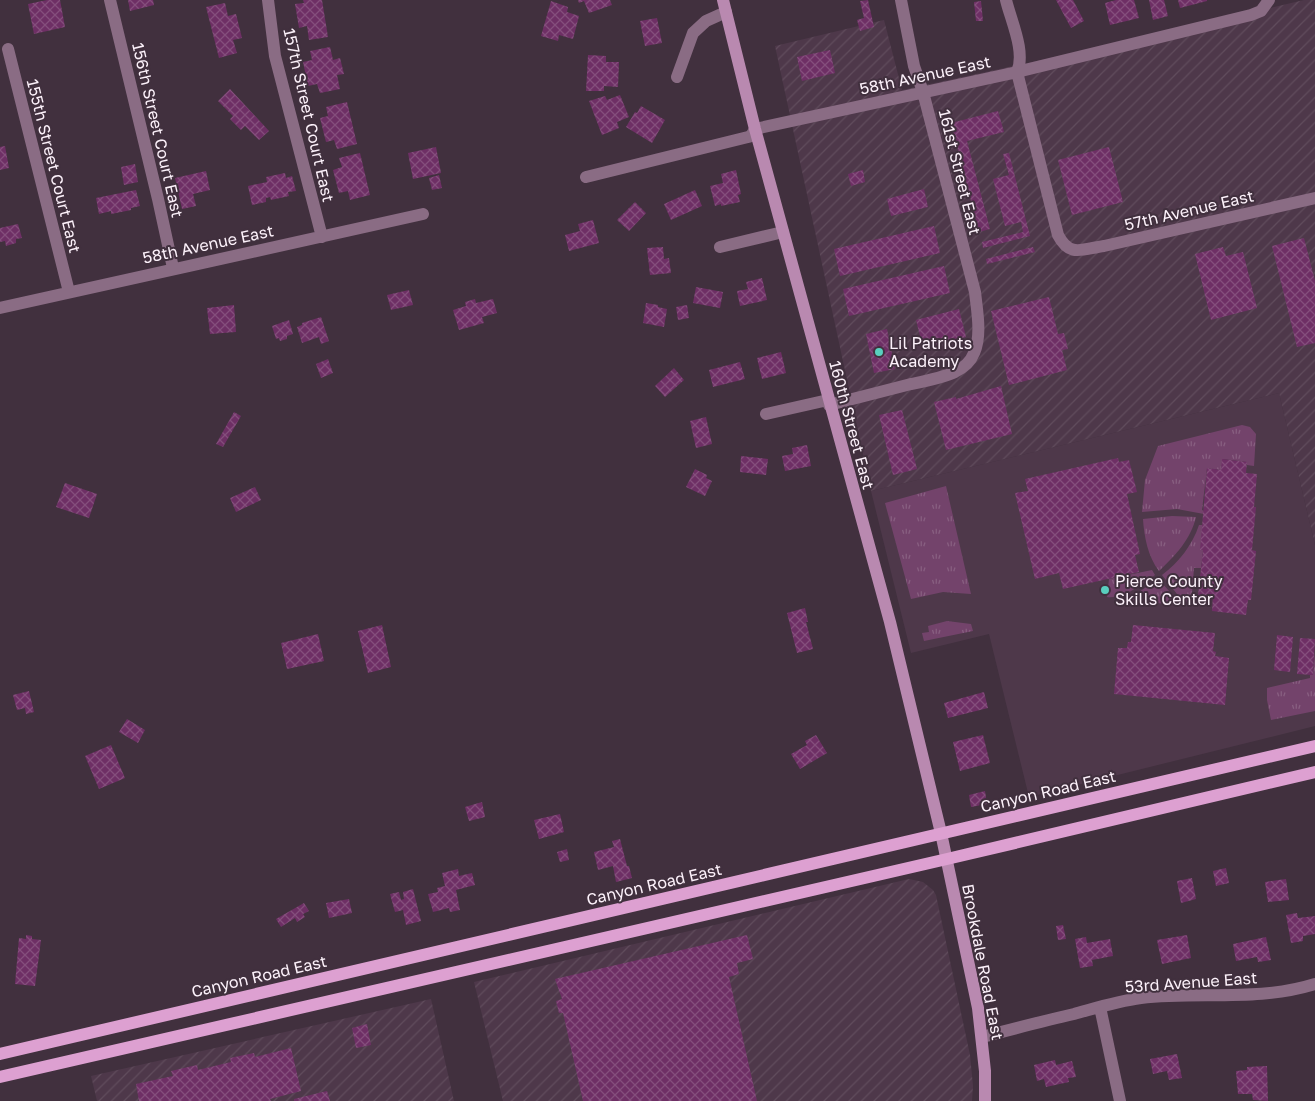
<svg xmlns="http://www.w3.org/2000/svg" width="1315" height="1101" font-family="'Golos Text',sans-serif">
<defs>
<pattern id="industrial-furrows" width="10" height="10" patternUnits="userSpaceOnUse" patternTransform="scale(1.25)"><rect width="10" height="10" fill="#4e384a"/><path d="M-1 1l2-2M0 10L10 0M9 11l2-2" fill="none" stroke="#604c5c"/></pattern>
<pattern id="grass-tufts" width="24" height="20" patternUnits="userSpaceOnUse" patternTransform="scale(1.25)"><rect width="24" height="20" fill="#73436b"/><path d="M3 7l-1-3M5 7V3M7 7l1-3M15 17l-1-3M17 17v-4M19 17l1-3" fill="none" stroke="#885f81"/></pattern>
<pattern id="building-cross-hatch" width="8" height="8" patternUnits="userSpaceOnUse" patternTransform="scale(1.25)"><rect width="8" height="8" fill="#6e2f65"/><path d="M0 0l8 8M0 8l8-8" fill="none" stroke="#844e7c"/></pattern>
</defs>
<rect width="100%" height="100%" fill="#41303e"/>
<!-- built -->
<path fill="#4e384a" d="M1279,393L1315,545V726L1029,797L989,634L911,653L871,491Z"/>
<!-- industrial -->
<path fill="url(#industrial-furrows)" d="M1304,0H1315V545L1279,393L871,491L775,46L884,20L902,90L1097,48Z
M909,879L923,882L933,890L936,895L970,1055L973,1086L972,1101H503L474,982Z
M431,999L454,1101H97L91,1076Z"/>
<!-- grass -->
<path fill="url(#grass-tufts)" d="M1242,425L1250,427L1256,434L1254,466L1247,465V462L1223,459L1221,470L1207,468L1202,510L1204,511V514L1177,509L1142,512L1145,480L1158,446Z
M946,486L971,594L943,592L911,599L885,503Z
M1172,516L1196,517C1191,539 1175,556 1159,571C1148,557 1144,536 1143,519Z
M1199,525H1203L1201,550H1203L1201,568H1194L1191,605L1177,594L1162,575C1179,562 1192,546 1199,525Z
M1152,570L1155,575C1142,584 1124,599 1107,597L1109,579Z
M1158,579L1183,606L1124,599L1139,592Z
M947,621L971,624L973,631L924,641L922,633L929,632L928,626Z
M1315,652V711L1271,720L1267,700V688L1310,678V675H1313Z"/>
<!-- building -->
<path fill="url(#building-cross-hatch)" d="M47,0H60L65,27L34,34L28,4Z
M128,0H153L154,5L130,11Z
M303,0H322L328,37L309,40L307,26L299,28L295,4L304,3Z
M578,0H610L612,5L589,13L584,1L579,3Z
M868,0L874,27L860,31L857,20L864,18L860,1Z
M1056,0H1073L1084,21L1071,28Z
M1116,0H1134L1139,18L1110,25L1105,3Z
M1149,0H1164L1168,16L1153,20Z
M1178,0H1207V1L1180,8Z
M551,1L568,7L567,12L579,16L573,39L559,35L558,41L541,36Z
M981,1L983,21H976L974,2Z
M225,3L228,16L236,14L242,38L233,40L237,53L219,58L206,7Z
M657,18L662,43L645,46L640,21Z
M330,47L333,60L340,58L344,74L337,75L340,89L320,93L317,84L308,86L303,62L312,60L310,51Z
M830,50L835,73L802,81L797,57Z
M588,55L606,56V62H619L618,87L604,86V91H586Z
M230,89L269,131L259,140L245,126L241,130L230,119L233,116L218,101Z
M620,95L629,117L617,122L619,128L602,135L589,101L605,96L607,100Z
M347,102L357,144L337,149L334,140L326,142L320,118L328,116L326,107Z
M641,106L665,120L652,143L626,127L635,112L637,113Z
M998,111L1004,132L967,141L990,229L979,232L951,123Z
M5,146L9,168L0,170V147Z
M436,147L441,173L413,179L408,153Z
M1109,147L1123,202L1072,215L1058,160Z
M360,153L370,195L350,200L348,191L339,193L333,170L342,167L339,158Z
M1009,153L1030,236L983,248L982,242L1023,232L1021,222L1005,226L993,179L1009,175L1003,154Z
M135,164L138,182L124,185L121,167Z
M736,170L741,194L738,195L740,202L721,206V204L715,206L710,186L723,183L721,174Z
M863,170L865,182L851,186L848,174Z
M206,171L210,190L193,194L196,206L182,209L175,178Z
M285,173L286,178L292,176L296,191L288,192L289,196L271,200L270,197L266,198V202L252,205L248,186L267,182L266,177Z
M439,175L442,188L432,190L429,178Z
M924,189L928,207L891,216L887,199Z
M136,190L140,206L131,208V210L111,214V211L99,214L96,198Z
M695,190L702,206L671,220L664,204Z
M635,202L646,213L629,231L617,220Z
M593,220L599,243L569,251L565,235L580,231L578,224Z
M18,224L22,238L16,239V243L6,246L5,241L0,242V228Z
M934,226L940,253L840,276L834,249Z
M1304,238L1315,281V343L1297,347L1272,246Z
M663,247L664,259L669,258L671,273L650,275L647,248Z
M1033,247L1035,252L987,264L986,259Z
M1223,247L1226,256L1243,252L1257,308L1211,320L1195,254Z
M944,266L950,293L849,316L843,289Z
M762,278L767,300L740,306L737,291L748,289L746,282Z
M696,287L723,292L720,308L693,303Z
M409,290L413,305L391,310L387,295Z
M1049,297L1058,334L1064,333L1068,349L1062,350L1067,370L1009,385L991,311Z
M475,299L476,303L493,299L497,313L482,317L484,323L459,330L453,310L466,306L465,302Z
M646,303L658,305V307L667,309L664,327L643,323Z
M234,305L236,332L210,334L207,308Z
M687,305L689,318L678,320L676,307Z
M959,309L966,337L923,348L916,320Z
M321,317L329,341L321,344L319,337L302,343L297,327L302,325V323Z
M289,320L293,334L287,336V339L280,341L279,338L276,339L272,326Z
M887,329L895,369L874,373L866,334Z
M781,352L786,373L762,379L757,358Z
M328,359L333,373L321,378L316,364Z
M740,362L745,379L713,387L709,370Z
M674,368L684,380L665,397L655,386Z
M1001,386L1012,434L946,450L934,402L956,397V399Z
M902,410L917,469L893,475L879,415Z
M234,412L241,416L223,447L216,444Z
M706,417L712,444L696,448L690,421Z
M807,445L811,466L785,471L782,456L793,454L792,448Z
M741,456L768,459L766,475L740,472Z
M1118,458L1119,462L1129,460L1137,492L1127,494L1140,554L1135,555L1139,572L1063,589L1059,573L1035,579L1015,493L1028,491L1025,479Z
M1222,459L1247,462L1246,473L1257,474L1254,507H1256L1252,550L1256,551L1251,600H1248L1246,615L1212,611L1213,596L1198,595L1203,550H1200L1207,468L1221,470Z
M695,469L707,475L706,478L712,481L705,496L686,487Z
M65,483L97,494L89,518L56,507Z
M255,487L261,500L236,512L230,498Z
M805,608L808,622H806L813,649L797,653L787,613Z
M382,625L391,667L368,673L358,631Z
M1133,625L1215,633L1213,651L1216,652L1215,656L1229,658L1225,705L1114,694L1118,648H1127L1128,642H1131Z
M318,634L324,661L287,669L281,643Z
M1277,635L1293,637L1290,672L1274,670Z
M1300,638L1315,639L1313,675L1297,674Z
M29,691L34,712L26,714L25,708L17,710L13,695Z
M984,692L988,708L948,718L944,703Z
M127,719L145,730L138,743L119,732Z
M816,735L827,753L800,769L791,754L807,745L805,741Z
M983,735L990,763L960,771L953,742Z
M111,745L125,778L99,789L85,756Z
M985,791L987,804L971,807L969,795Z
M482,802L485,817L469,821L465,807Z
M560,814L564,832L539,839L534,820Z
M620,839L627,866H629L632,878L616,882L613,866L598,870L594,852L614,847L612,841Z
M567,849L569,860L560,862L557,852Z
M1226,868L1229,883L1216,886L1213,871Z
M458,869L459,876L472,873L475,885L456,890L460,910L450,912L449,908L433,912L428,894L438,892L437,888L445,886L442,873Z
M1192,878L1196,899L1181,903L1177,881Z
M1286,879L1289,900L1268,902L1265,882Z
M413,889L421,921L406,925L403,910L395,912L390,894L399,892L401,900L404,899L403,892Z
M349,899L352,913L329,918L326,903Z
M304,903L309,911L303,914L305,917L297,922L295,918L281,927L276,919Z
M1297,913L1298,918L1315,916V934L1303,936V941L1291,943L1286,915Z
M1063,925L1066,939L1058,940L1056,926Z
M26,935L32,936V939L41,940L35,986L15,984L19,938L26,939Z
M747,935L753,959L737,963L739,974L729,977L757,1101H583L563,1013H559L556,1001L562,999L555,979Z
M1187,935L1191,958L1162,964L1157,940Z
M1086,937L1087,943L1110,939L1113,956L1092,960L1093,966L1080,968L1075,939Z
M1266,937L1271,960L1258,962L1257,957L1236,961L1233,944Z
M367,1024L371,1045L356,1048L352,1028Z
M291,1048L301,1091L270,1099L271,1101H139L136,1084L173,1076L171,1071L197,1065L198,1070L231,1062L230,1058L254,1053L255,1057Z
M1177,1054L1182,1078L1169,1080L1167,1071L1153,1074L1150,1059Z
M1055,1060L1056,1065L1072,1061L1076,1077L1068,1078L1069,1082L1046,1087L1044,1079L1037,1081L1034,1065Z
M1267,1066L1268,1101L1253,1100L1252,1094H1238L1236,1071L1247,1070V1067Z
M327,1091L330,1101H294V1099Z"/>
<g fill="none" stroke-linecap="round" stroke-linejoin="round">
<!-- street -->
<path stroke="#8a6c84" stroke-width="12" d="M110,0L158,199L173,268
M268,0L275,56L322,237
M1006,0C1011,21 1026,52 1017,72L1058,235C1070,258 1082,249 1104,246L1315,198
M8,49L69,292
M677,77L693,33L706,21L726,12
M586,177L748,137L751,136L755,129L1017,72L1251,15L1261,11L1269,0
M720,247L783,232
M0,308L423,214
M829,405C857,398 884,391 911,384C926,381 942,378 955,372C963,368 971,361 974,353C982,335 977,311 975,292L923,92L914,66L901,0
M766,414L828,400
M1100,1007L1120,1101
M982,1037C1013,1029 1043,1021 1074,1014C1096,1008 1118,1001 1141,998C1199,991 1258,1002 1315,984"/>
<!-- secondary -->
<path stroke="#b989b0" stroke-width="12" d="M723,0L755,129L890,622L941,833L978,1008L985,1071V1101"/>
<!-- primary -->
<path stroke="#dda0d1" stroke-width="12" d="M0,1054L1315,746
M0,1077L947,859L1315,772"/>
</g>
<!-- markers -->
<g fill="#59cebe" stroke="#41303e" stroke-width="2">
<circle cx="879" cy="352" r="5"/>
<circle cx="1105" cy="590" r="5"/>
</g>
<g text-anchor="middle" stroke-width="4" stroke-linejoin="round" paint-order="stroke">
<!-- street labels -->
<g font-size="16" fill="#fcf1fa" stroke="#41303e">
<text transform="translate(925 75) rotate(-12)" y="6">58th Avenue East</text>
<text transform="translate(309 115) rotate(77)" y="6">157th Street Court East</text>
<text transform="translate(158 130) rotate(77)" y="6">156th Street Court East</text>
<text transform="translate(54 166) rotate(76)" y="6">155th Street Court East</text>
<text transform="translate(960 172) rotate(76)" y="6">161st Street East</text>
<text transform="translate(1189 210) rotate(-13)" y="6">57th Avenue East</text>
<text transform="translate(208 244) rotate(-12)" y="6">58th Avenue East</text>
<text transform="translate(852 425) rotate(75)" y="6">160th Street East</text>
<text transform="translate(1048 791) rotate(-13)" y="6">Canyon Road East</text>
<text transform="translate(654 884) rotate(-13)" y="6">Canyon Road East</text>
<text transform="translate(983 962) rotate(79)" y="6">Brookdale Road East</text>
<text transform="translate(259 976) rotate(-13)" y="6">Canyon Road East</text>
<text transform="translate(1191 982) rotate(-4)" y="6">53rd Avenue East</text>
</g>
<!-- poi labels -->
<g font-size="16" fill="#fcf1fa" stroke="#41303e" text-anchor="start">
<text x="889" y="349">Lil Patriots<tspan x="889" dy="18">Academy</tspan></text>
<text x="1115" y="587">Pierce County<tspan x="1115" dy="18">Skills Center</tspan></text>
</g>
</g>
</svg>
